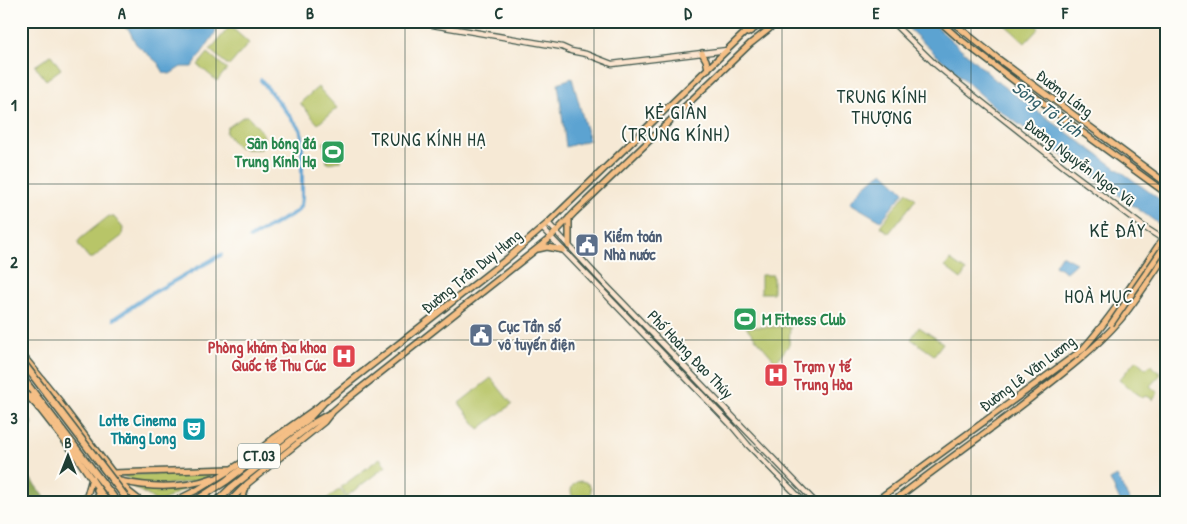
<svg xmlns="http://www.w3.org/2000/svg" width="1187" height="524" font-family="'Patrick Hand',sans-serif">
<rect width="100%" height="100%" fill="#fdfcf7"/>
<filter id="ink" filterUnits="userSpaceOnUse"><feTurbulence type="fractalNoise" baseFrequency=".02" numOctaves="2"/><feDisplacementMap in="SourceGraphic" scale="10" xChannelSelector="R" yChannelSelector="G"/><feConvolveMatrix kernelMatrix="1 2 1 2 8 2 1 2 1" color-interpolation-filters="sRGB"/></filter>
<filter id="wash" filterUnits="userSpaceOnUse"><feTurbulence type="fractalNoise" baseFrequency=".0096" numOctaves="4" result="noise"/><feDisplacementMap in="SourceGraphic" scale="20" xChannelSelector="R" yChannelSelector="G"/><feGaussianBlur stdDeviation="1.12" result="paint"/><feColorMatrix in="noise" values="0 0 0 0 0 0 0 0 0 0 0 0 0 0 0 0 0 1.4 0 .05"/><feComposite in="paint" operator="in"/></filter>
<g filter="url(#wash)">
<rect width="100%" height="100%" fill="#f6e9d5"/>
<!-- green -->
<path fill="#b8c567" stroke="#6c814e" d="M1003,21H1031L1039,28L1025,43L1002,22Z
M230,26L249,43L229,66L210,50Z
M208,53L227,69L217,81L198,65Z
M51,55L61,69L46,80L35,66Z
M318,87L337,108L318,124L300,103Z
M244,116H248L262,132L264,137V144L261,149C238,149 239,151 226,133L227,128Z
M338,140L341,161L327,163L324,142Z
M907,192L916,199L889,233L880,226Z
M109,216L114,217L123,228L122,236L93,258H89L79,246L78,242L80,239Z
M950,260L966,271L961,279L945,267Z
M761,275H773V293H761Z
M746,327H790L789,345L776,362Z
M919,327L943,343L934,355L911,339Z
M1136,360L1146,369L1151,364L1152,367L1161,374L1150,386L1158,393L1153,400L1149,397L1145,396L1143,398L1119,380Z
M491,378L512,404L479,429L459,403Z
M380,458L386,466L347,496L341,487Z
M220,471C206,482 161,487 144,484C136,483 129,479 122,475Z
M571 491a10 10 0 1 1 20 0a10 10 0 1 1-20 0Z
M131,486C150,491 169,490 188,487L158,503L149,496Z
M340,489L350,503H321Z"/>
<!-- forest -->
<path fill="#92aa5c" stroke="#587448" d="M21,407L33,424L21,434Z
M21,466L46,500L48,503H24L27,498L22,488H21Z"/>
<!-- water -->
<path fill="#5ba3d1" stroke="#3d7082" d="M121,21H162C169,28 183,32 193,29C203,26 199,23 212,24L215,28L216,32L192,67H181L170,74L164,73L158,63L136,44L128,28H125Z
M901,21H930L1000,84L1166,204V229L996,108L932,51Z
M572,78L589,140L566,147L558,83Z
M883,172L904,192L881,221L850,203C859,190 870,180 883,172Z
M1061,255L1076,263L1066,272L1055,265L1056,263Z
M1117,476L1131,503H1121L1110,480Z"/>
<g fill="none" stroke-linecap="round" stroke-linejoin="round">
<!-- canal -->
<path stroke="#5ba3d1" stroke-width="4" d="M250,238L296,212L301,206L302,196V136L300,129L261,80
M114,319L149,295L221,255"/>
</g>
</g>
<g filter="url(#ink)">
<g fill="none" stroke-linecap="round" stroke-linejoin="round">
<!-- secondary casing -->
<g stroke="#3f574c" stroke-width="7">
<path id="secondary" d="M402,21L421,23L562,47L571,51L586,54L612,64L727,50
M891,21L936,65L978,99L1063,166L1144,227L1166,241
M548,223L598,277L816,503
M542,228L732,426L748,445L805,503"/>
</g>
<!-- primary casing -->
<g stroke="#3f574c" stroke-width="8">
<path id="primary" d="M939,21L957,37L1067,121L1166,193
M951,21L997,58L1166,183
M748,33L766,21
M702,53L706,60L708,69
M569,218V246
M538,249L547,247L563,250
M21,389L39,408L74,453L108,503
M57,399L119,481L129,492L143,503
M113,473L230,469
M120,481C151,488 182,489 212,478
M97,490L101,503
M85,503L92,478
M171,503L199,489L248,459L274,438L322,404L508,258L548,223L757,21
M228,503L247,484L324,422L331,413L347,399L548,240L575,212L750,44L769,29L777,21
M241,503L247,484
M873,503L1082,350C1114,314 1139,274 1166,234
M891,503C937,467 985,434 1031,398C1062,374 1094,350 1120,320C1137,300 1151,276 1166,255"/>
</g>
<!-- highway casing -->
<g stroke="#3f574c" stroke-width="9">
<path id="highway" d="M21,354L59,401
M21,376L118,503
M32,396L39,408
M192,503L226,481L308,419L322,404
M215,503L232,487L312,424L331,413"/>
</g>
<!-- secondary -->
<use href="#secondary" stroke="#fbe5cf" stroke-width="4.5"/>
<!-- primary -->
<use href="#primary" stroke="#f5bf86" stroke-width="5"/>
<!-- highway -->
<use href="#highway" stroke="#f5bf86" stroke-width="6"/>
<!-- primary-bridge casing -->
<g stroke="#3f574c" stroke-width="8" stroke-linecap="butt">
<path id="primary-bridge" d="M1111,324L1166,244"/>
</g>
<!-- highway-bridge casing -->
<g stroke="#3f574c" stroke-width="9" stroke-linecap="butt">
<path id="highway-bridge" d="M21,360L130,503"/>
</g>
<!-- primary-bridge -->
<use href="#primary-bridge" stroke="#f5bf86" stroke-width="5"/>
<!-- highway-bridge -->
<use href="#highway-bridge" stroke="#f5bf86" stroke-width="6"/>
</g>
</g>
<!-- grid -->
<path fill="none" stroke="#1f3d34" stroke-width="1" stroke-opacity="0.55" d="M216,21V503M405,21V503M594,21V503M782,21V503M971,21V503M21,184H1166M21,340H1166"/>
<!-- icons -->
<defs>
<g id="stadium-square" transform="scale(1.25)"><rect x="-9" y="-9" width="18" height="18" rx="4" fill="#2e9e5b" stroke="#fdfcf7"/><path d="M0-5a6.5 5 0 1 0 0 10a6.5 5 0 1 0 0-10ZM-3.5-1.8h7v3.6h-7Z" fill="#fff"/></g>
<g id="civic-square" transform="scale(1.25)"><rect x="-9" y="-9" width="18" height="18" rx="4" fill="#5c6f8a" stroke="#fdfcf7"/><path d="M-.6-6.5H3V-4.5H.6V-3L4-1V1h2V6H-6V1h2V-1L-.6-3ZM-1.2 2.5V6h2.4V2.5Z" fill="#fff"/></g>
<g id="hospital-square" transform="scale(1.25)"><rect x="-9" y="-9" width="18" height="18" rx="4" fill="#e0444e" stroke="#fdfcf7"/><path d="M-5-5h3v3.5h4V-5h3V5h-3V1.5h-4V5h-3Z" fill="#fff"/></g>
<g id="theatre-square" transform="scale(1.25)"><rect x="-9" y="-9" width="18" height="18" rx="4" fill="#0f9aa8" stroke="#fdfcf7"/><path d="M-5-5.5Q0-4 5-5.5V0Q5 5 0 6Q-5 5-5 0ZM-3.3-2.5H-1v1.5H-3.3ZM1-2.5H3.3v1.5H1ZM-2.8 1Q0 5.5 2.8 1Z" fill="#fff"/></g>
</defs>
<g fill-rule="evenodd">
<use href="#stadium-square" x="333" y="152"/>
<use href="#civic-square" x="587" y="245"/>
<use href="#stadium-square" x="745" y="319"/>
<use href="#civic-square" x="481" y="335"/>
<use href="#hospital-square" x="344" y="356"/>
<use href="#hospital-square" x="776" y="375"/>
<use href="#theatre-square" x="194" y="429"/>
</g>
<g text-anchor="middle" stroke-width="4" stroke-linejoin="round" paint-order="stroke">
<!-- shield labels -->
<rect fill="#fdfcf7" stroke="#62766e" stroke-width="1" x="238" y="443.5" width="42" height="25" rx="4"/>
<g font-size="15" font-weight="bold" fill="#1f3d34">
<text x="259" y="461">CT.03</text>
</g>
<!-- street labels -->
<g font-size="16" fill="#1f3d34" stroke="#fdfcf7">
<text transform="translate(1065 93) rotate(37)" y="6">Đường Láng</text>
<text transform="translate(1080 162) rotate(37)" y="6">Đường Nguyễn Ngọc Vũ</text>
<text transform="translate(471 271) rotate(-39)" y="6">Đường Trần Duy Hưng</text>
<text transform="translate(691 354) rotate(46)" y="6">Phố Hoàng Đạo Thúy</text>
<text transform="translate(1027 373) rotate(-37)" y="6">Đường Lê Văn Lương</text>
</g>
<!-- leisure labels -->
<g font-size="16" font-weight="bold" fill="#27864d" stroke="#fdfcf7" text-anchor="end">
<text x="316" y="149">Sân bóng đá<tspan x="316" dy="18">Trung Kính Hạ</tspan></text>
<text x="762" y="325" text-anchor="start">M Fitness Club</text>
</g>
<!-- service labels -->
<g font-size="16" font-weight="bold" fill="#4e5e75" stroke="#fdfcf7" text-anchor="start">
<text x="604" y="242">Kiểm toán<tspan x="604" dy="18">Nhà nước</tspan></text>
<text x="498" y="332">Cục Tần số<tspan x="498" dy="18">vô tuyến điện</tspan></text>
</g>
<!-- health labels -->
<g font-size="16" font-weight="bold" fill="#be3a42" stroke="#fdfcf7" text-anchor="end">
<text x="326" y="353">Phòng khám Đa khoa<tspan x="326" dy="18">Quốc tế Thu Cúc</tspan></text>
<text x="794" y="372" text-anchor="start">Trạm y tế<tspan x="794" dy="18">Trung Hòa</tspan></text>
</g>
<!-- culture labels -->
<g font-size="16" font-weight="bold" fill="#0d838f" stroke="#fdfcf7" text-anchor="end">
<text x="176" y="426">Lotte Cinema<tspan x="176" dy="18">Thăng Long</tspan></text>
</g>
<!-- neighbourhood labels -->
<g font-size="18" letter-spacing="1" fill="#1f3d34" stroke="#fdfcf7">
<text x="882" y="103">TRUNG KÍNH<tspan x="882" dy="21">THƯỢNG</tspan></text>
<text x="429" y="146">TRUNG KÍNH HẠ</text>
<text x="1099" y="303">HOÀ MỤC</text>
</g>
<!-- water labels -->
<g font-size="18" font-style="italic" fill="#34616b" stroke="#fdfcf7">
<text transform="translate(1047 109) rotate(36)" y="6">Sông Tô Lịch</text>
</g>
<!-- quarter labels -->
<g font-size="19" letter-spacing="1" fill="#1f3d34" stroke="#fdfcf7">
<text x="676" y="119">KẺ GIÀN<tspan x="676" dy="22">(TRUNG KÍNH)</tspan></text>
<text x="1118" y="237">KẺ ĐÁY</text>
</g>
</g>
<!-- margin -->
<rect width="1187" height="524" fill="none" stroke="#fdfcf7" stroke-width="55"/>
<!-- north arrow -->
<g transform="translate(68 456)" stroke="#fdfcf7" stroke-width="4" paint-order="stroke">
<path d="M0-4L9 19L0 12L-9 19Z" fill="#1f3d34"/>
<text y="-8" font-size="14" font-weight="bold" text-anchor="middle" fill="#1f3d34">B</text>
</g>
<rect x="28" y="28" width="1132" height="468" fill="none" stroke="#1f3d34" stroke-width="2"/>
<g font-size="16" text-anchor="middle" font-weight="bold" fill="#1f3d34">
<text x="122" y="19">A</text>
<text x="310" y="19">B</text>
<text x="499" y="19">C</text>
<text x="688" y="19">D</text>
<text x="876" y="19">E</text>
<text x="1065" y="19">F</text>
<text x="14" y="111">1</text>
<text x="14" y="268">2</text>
<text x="14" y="424">3</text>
</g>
</svg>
